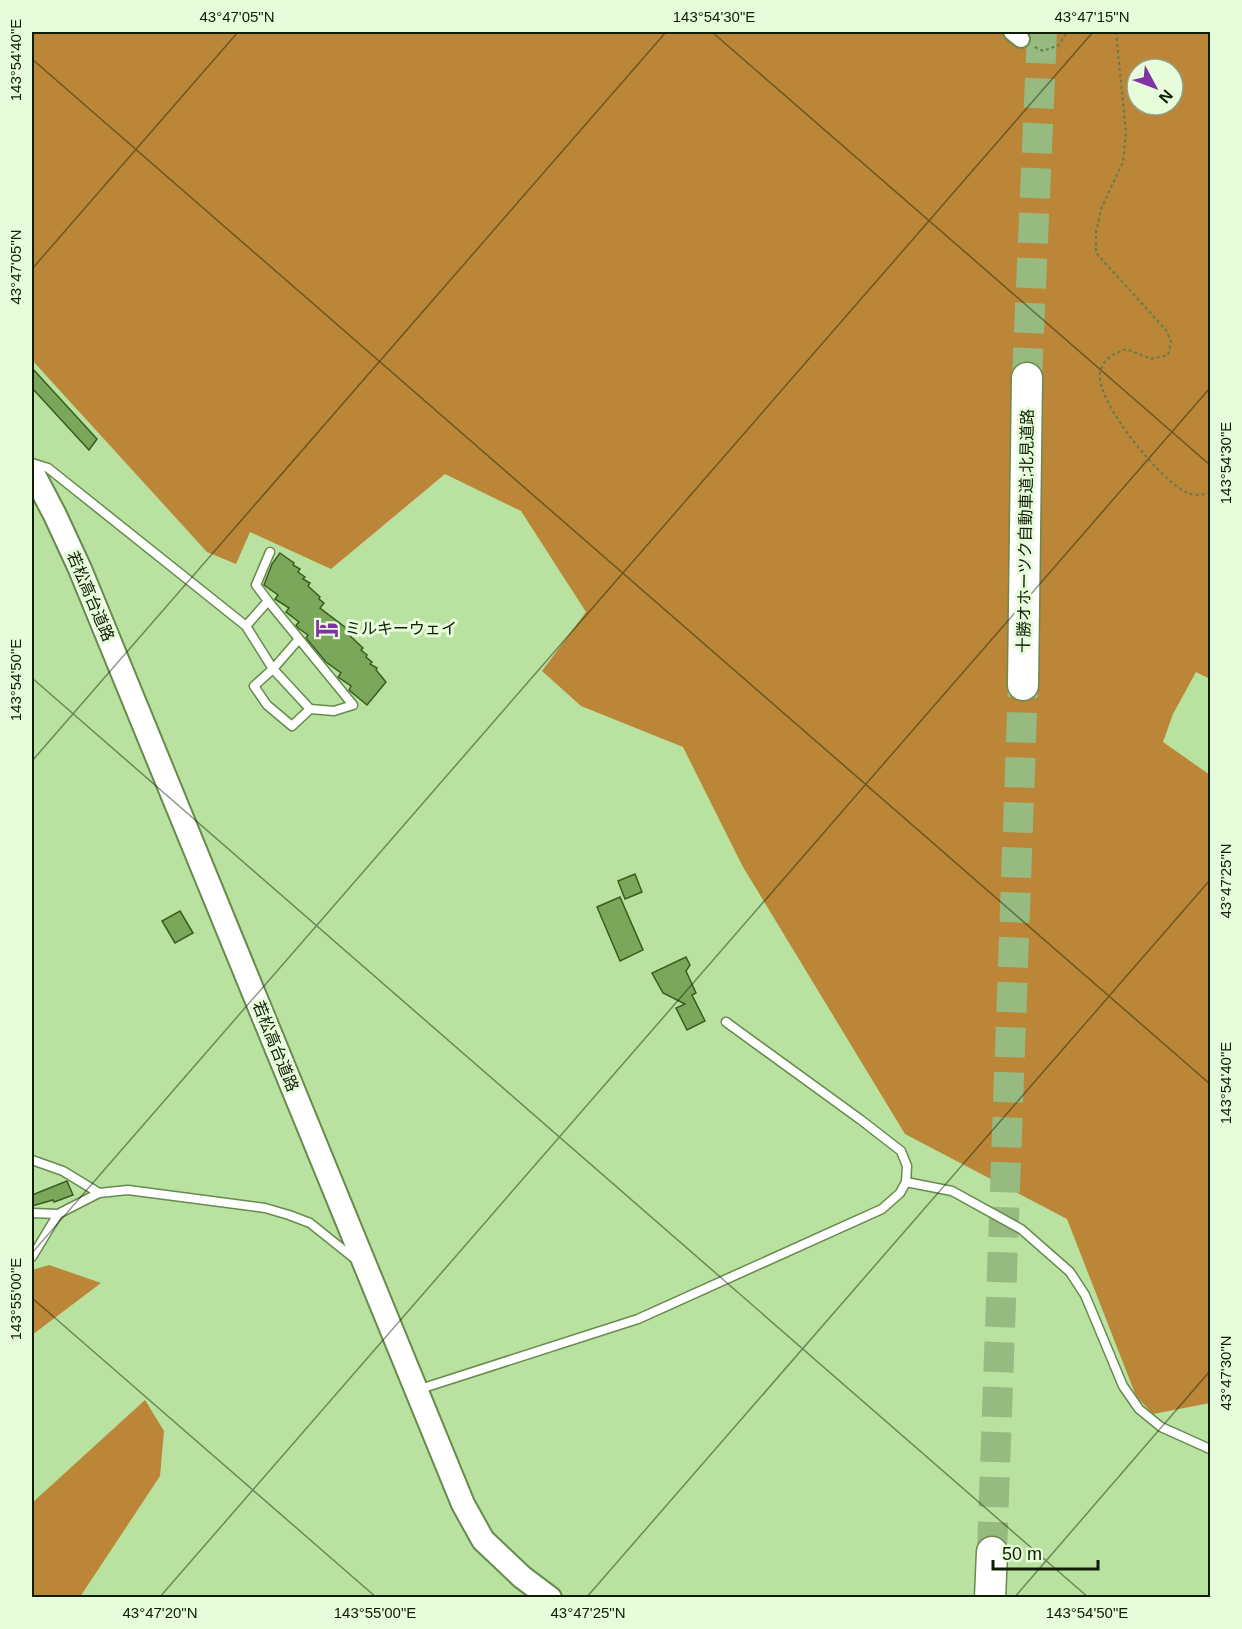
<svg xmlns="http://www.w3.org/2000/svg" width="1242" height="1629" font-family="Arial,'Noto Sans JP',sans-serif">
<rect width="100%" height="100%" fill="#b9e19f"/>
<!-- forest -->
<path fill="#bb8637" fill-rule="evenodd" d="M32,32H1210V679L1196,672L1173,714L1163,742L1210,775V1403L1153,1414L1136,1396L1067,1219L905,1134L743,867L683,747L581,706L542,671L586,612L521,511L445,474L331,569L250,532L236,564L207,552L32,360ZM1137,69H1173V105H1137Z
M49,1265L101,1283L32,1335V1270Z
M145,1400L164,1431L160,1476L80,1597H32V1503Z"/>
<!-- building -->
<path fill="#7ba75b" stroke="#3a5c1e" stroke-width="1.5" d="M32,368L97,439L89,450L32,388Z
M280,553L294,563L293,565L300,569L298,572L305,577L303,579L310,583L308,586L320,597L319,599L324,603L320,608L350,631L348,634L363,648L361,650L367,655L366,657L372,662L370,664L377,668L376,670L386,682L367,705L349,690L351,686L338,677L341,673L326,662L306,638L308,635L298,628L296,625L299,622L286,612L289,608L275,599L278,595L264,585L272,564Z
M635,874L642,892L625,899L618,881Z
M620,897L643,950L620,961L597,907Z
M180,911L193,933L175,943L162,921Z
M686,957L690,965L686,971L696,993L692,995L705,1021L687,1030L676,1008L685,1004L663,993L652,973Z
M67,1181L73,1195L54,1202L53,1200L32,1206V1195Z"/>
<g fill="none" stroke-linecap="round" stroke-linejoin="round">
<!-- highway-tunnel -->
<path stroke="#97ba80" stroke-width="30" stroke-dasharray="30 15" stroke-linecap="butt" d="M1027,378L1042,32
M992,1552L1023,685"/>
<!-- lane casing -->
<g stroke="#668b4d" stroke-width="11">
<path id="lane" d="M32,463L48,468L246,626L273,669L310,709L334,711L353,705L268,601L246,626
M268,601L256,585L270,552
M299,639L273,669L254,686L267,705L292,726L310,709
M32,1160L63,1171L99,1193
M906,1182L952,1191L1021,1229L1070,1272L1085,1295L1123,1386L1139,1409L1161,1427L1210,1449
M32,1213L58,1214L99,1193L128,1190L265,1208L289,1215L310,1223L355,1259
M32,1257L58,1214
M417,1390L638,1319L882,1209L900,1193L906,1182L907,1166L901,1151L861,1120L726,1022"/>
</g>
<!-- street casing -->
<g stroke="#668b4d" stroke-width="20">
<path id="street" d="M1012,32L1021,39"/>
</g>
<!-- secondary casing -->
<g stroke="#668b4d" stroke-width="26">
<path id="secondary" d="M32,471L55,515L80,569L463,1504L483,1540L522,1577L550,1598"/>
</g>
<!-- highway casing -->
<g stroke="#668b4d" stroke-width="33">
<path id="highway" d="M1023,685L1027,378
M990,1598L992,1552"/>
</g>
<!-- path -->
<path stroke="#627d50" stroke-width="2" stroke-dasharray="3 3" stroke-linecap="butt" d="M1116,32L1126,133L1123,162L1101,209L1096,232V253L1166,330L1171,342L1168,355L1151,359L1126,349C1114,354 1103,358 1100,373C1095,401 1163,484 1188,493C1194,496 1205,495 1210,492
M1035,47L1043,51L1059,45L1067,32"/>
<!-- lane -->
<use href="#lane" stroke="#fff" stroke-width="8"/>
<!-- street -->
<use href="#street" stroke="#fff" stroke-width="16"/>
<!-- secondary -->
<use href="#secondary" stroke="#fff" stroke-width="22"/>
<!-- highway -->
<use href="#highway" stroke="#fff" stroke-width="30"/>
</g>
<!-- ticks -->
<path fill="none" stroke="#0f1d04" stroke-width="1.5" stroke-opacity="0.45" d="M712,32L1210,465M32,59L1210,1084M32,269L238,32M32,678L1089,1598M32,761L666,32M32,1253L1093,32M32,1298L377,1598M159,1598L1210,388M586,1598L1210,880M1014,1598L1210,1371"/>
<!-- icons -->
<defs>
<g id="hotel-bare" transform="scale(1.8)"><path d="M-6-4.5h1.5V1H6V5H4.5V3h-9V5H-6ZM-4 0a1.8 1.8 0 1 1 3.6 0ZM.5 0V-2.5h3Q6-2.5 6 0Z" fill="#8133a3" stroke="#e7fcda" stroke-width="2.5" paint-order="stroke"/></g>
</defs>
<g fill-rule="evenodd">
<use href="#hotel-bare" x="327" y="628"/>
</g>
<g text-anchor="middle" stroke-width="6" stroke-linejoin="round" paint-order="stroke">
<!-- street labels -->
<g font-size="16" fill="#0f1d04" stroke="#e7fcda">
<text transform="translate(1025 531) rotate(-89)" y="6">十勝オホーツク自動車道;北見道路</text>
<text transform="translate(91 596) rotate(67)" y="6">若松高台道路</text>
<text transform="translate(276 1046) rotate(68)" y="6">若松高台道路</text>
</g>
<!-- poi labels -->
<g font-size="16" fill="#0f1d04" stroke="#e7fcda" text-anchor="start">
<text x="345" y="634">ミルキーウェイ</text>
</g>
</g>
<!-- border -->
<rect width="1242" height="1629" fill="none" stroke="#e7fcda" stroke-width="66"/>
<!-- north arrow -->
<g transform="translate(1155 87) rotate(131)"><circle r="28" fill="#e7fcda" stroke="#91a384" stroke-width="1.5"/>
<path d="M0-4.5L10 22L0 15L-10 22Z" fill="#8133a3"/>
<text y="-9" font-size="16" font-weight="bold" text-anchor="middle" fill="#0f1d04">N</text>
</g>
<!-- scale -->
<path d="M993 1560v9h105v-9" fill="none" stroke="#0f1d04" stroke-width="3"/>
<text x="1002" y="1560" font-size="18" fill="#0f1d04" stroke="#e7fcda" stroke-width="4.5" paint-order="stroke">50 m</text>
<rect x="33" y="33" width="1176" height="1563" fill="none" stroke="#0f1d04" stroke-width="2"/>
<g font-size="15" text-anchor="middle" fill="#0f1d04">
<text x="237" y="22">43°47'05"N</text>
<text x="714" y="22">143°54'30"E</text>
<text x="1092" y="22">43°47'15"N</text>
<text transform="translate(16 60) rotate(-90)" y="5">143°54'40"E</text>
<text transform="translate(16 267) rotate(-90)" y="5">43°47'05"N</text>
<text transform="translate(1226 463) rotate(-90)" y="5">143°54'30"E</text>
<text transform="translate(16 680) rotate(-90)" y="5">143°54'50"E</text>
<text transform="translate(1226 881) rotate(-90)" y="5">43°47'25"N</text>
<text transform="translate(1226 1083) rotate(-90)" y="5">143°54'40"E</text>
<text transform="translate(16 1299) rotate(-90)" y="5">143°55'00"E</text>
<text transform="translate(1226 1373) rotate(-90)" y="5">43°47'30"N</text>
<text x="160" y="1618">43°47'20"N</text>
<text x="375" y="1618">143°55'00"E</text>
<text x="588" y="1618">43°47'25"N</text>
<text x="1087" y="1618">143°54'50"E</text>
</g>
</svg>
